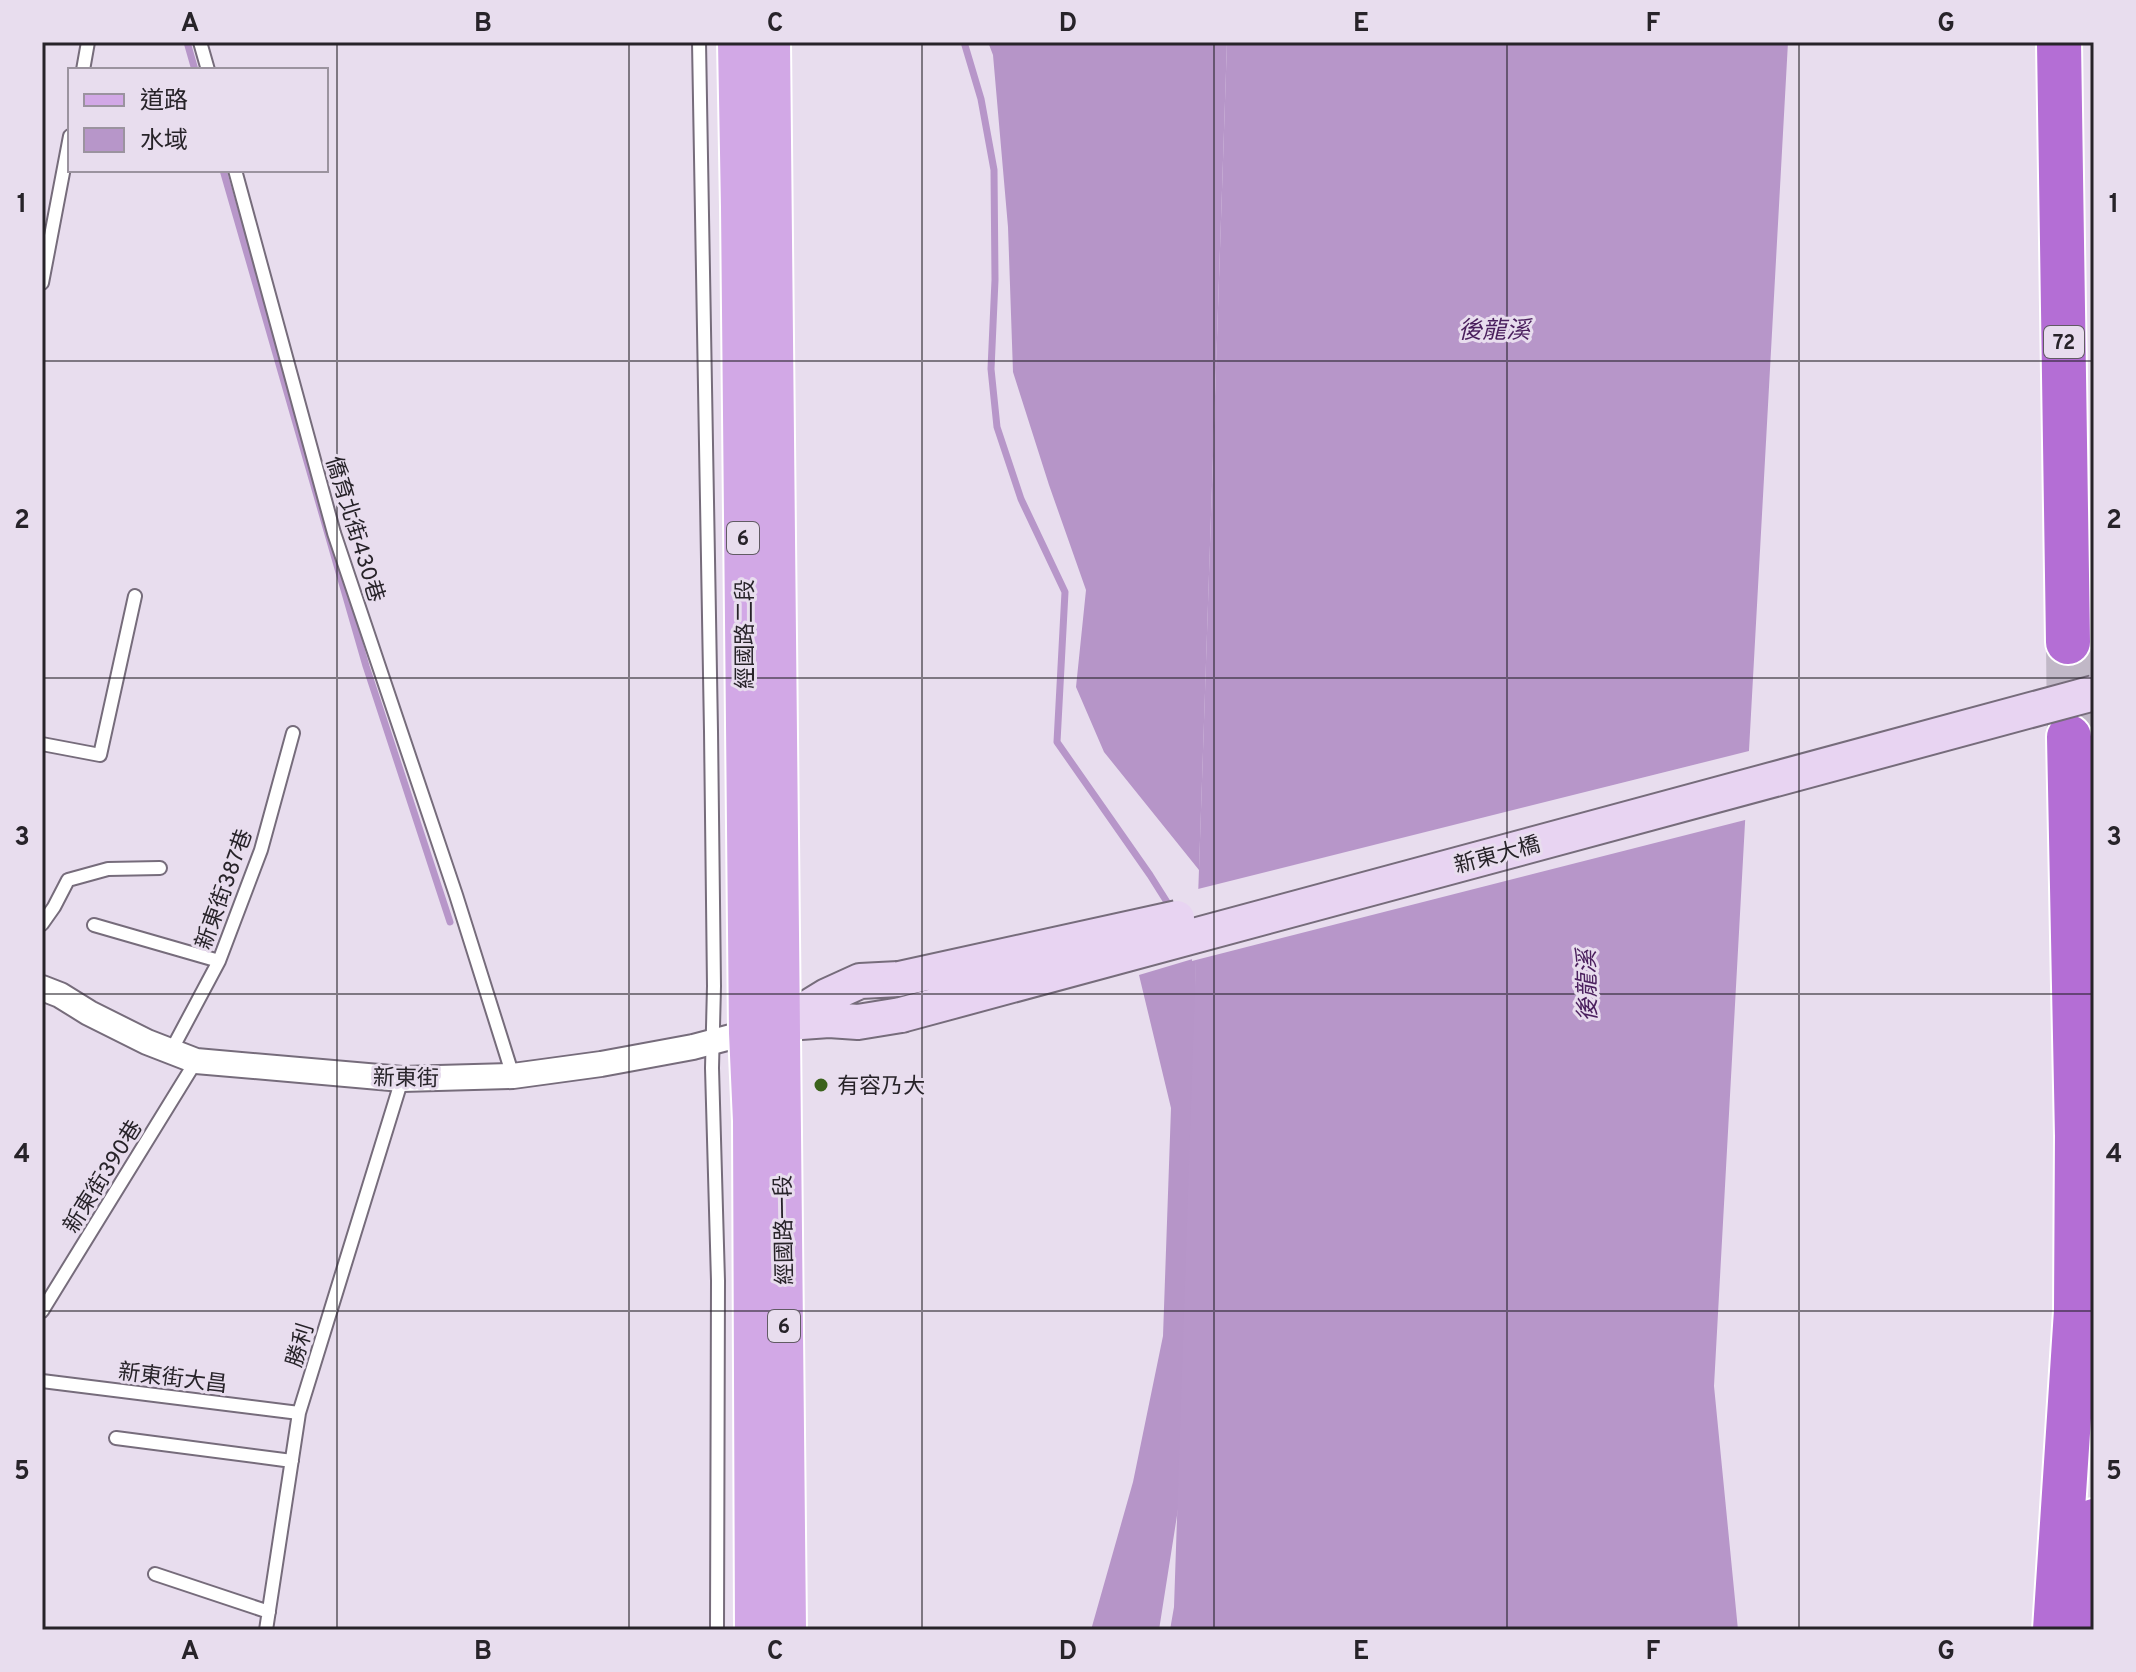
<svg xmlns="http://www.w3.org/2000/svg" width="2136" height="1672" font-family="Overpass,'Noto Sans TC',sans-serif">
<rect width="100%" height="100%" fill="#e8ddee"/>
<!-- forest -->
<path fill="#b695c8" d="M988,42H1227L1199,870L1104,752L1076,687L1086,590L1049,485L1013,372L1008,227L993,55Z
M1196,958L1190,1433L1159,1630H1091L1133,1482L1163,1336L1171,1108L1139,975Z"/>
<!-- water -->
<path fill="#b796c9" d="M1227,42H1788L1714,1386L1738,1630H1170L1174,1607Z"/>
<!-- pier -->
<path fill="#e8ddee" d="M1753,750L1749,819L1192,961L1194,890Z"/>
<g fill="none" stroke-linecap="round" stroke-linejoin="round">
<!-- stream -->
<path stroke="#b796c9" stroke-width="7" d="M187,42L195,70
M964,42L981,99L994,170L995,280L991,369L997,427L1021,499L1065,592L1057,742L1150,875L1172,910
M223,170L366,666L450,922"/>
<!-- highway-tunnel -->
<path stroke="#c1b8c7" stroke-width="44" stroke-dasharray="44 22" stroke-linecap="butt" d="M2068,642L2069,737"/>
<!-- lane casing -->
<g stroke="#766c7b" stroke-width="16">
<path id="lane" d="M200,42L208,70
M699,42L711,731L714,986L712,1068L718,1281L717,1630
M83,70L88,42
M235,170L334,533L456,895L513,1076
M42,283L70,136
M42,744L100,755L135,596
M42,924L54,907L68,880L108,869L160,868
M94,925L219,961
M171,1051L219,961L261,850L293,733
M42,1311L196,1061
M42,1381L299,1413
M116,1438L292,1461
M155,1574L269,1612
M266,1630L299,1413L402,1079"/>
</g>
<!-- street casing -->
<g stroke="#766c7b" stroke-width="28">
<path id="street" d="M42,988L60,995L89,1013L147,1042L196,1061L402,1079L513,1076L601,1064L693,1047L761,1029"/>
</g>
<!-- secondary casing -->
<g stroke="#766c7b" stroke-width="38">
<path id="secondary" d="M783,1023L827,996L860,981L899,979
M787,1023L829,1020L858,1022L901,1015"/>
</g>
<!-- primary casing -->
<g stroke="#fff" stroke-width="42">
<path id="primary" d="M737,42L740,207L748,1033L752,1121L754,1630
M771,42L787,1630"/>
</g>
<!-- highway casing -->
<g stroke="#fff" stroke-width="48">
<path id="highway" d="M2059,42L2068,642
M2055,1630L2076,1311L2077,1136L2069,737
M2087,1630L2094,1521"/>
</g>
<!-- lane -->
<use href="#lane" stroke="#fff" stroke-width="12"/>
<!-- street -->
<use href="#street" stroke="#fff" stroke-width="24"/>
<!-- secondary -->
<use href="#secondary" stroke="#e8d4f2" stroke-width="34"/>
<!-- primary -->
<use href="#primary" stroke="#d2a8e6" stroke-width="38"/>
<!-- highway -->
<use href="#highway" stroke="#b46ed5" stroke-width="44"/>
<!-- secondary-bridge casing -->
<g stroke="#766c7b" stroke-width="38" stroke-linecap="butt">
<path id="secondary-bridge" d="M899,979L1177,918
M901,1015L2094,693"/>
</g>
<!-- secondary-bridge -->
<use href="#secondary-bridge" stroke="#e8d4f2" stroke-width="34"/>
</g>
<!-- grid -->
<path fill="none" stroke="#272329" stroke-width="2" stroke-opacity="0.55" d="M337,42V1630M629,42V1630M922,42V1630M1214,42V1630M1507,42V1630M1799,42V1630M42,361H2094M42,678H2094M42,994H2094M42,1311H2094"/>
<!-- markers -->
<circle fill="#3b621c" stroke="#e8ddee" stroke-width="3" cx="821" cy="1085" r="8"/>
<g text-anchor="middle" stroke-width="6" stroke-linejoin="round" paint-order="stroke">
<!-- shield labels -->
<g fill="#e8ddee" stroke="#615b64" stroke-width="2">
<rect x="2044" y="326" width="40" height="32" rx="6"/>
<rect x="727" y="522" width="32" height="32" rx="6"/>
<rect x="768" y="1310" width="32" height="32" rx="6"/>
</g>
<g font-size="20" font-weight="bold" fill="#272329">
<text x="2064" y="349">72</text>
<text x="743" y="545">6</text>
<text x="784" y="1333">6</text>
</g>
<!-- street labels -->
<g font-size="22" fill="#272329" stroke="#e8ddee">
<text transform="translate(356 529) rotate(73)" y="8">僑育北街430巷</text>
<text transform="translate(744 634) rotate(-90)" y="8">經國路二段</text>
<text transform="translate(1497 854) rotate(-15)" y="8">新東大橋</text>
<text transform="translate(223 889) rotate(-70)" y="8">新東街387巷</text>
<text transform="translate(406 1077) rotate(1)" y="8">新東街</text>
<text transform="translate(102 1176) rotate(-58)" y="8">新東街390巷</text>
<text transform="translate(783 1230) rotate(-91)" y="8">經國路一段</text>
<text transform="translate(299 1345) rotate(-73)" y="8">勝利</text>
<text transform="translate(173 1377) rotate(7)" y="8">新東街大昌</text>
</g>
<!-- poi labels -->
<g font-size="22" fill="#272329" stroke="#e8ddee" text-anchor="start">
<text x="837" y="1093">有容乃大</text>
</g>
<!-- water labels -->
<g font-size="24" font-style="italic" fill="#4a1f5d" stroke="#e8ddee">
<text x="1494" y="338">後龍溪</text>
<text transform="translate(1587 986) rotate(-91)" y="8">後龍溪</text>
</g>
</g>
<!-- border -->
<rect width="2136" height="1672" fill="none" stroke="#e8ddee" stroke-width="88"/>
<!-- legend -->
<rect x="68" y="68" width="260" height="104" fill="#e8ddee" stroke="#9b939f" stroke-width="2"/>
<rect x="84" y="94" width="40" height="12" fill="#d2a8e6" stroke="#9b939f" stroke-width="2"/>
<text x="140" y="108" font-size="24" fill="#272329">道路</text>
<rect x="84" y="128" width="40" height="24" fill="#b796c9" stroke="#9b939f" stroke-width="2"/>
<text x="140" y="148" font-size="24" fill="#272329">水域</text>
<rect x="44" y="44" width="2048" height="1584" fill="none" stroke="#272329" stroke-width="3"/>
<g font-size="26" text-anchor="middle" font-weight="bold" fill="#272329">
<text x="190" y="31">A</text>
<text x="483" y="31">B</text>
<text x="775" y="31">C</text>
<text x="1068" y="31">D</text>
<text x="1361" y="31">E</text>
<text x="1653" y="31">F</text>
<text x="1946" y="31">G</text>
<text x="22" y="212">1</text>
<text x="2114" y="212">1</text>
<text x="22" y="528">2</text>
<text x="2114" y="528">2</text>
<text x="22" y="845">3</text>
<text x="2114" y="845">3</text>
<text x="22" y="1162">4</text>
<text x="2114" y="1162">4</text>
<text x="22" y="1479">5</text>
<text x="2114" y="1479">5</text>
<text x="190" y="1659">A</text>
<text x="483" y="1659">B</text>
<text x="775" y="1659">C</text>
<text x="1068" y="1659">D</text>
<text x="1361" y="1659">E</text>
<text x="1653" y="1659">F</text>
<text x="1946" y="1659">G</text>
</g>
</svg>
